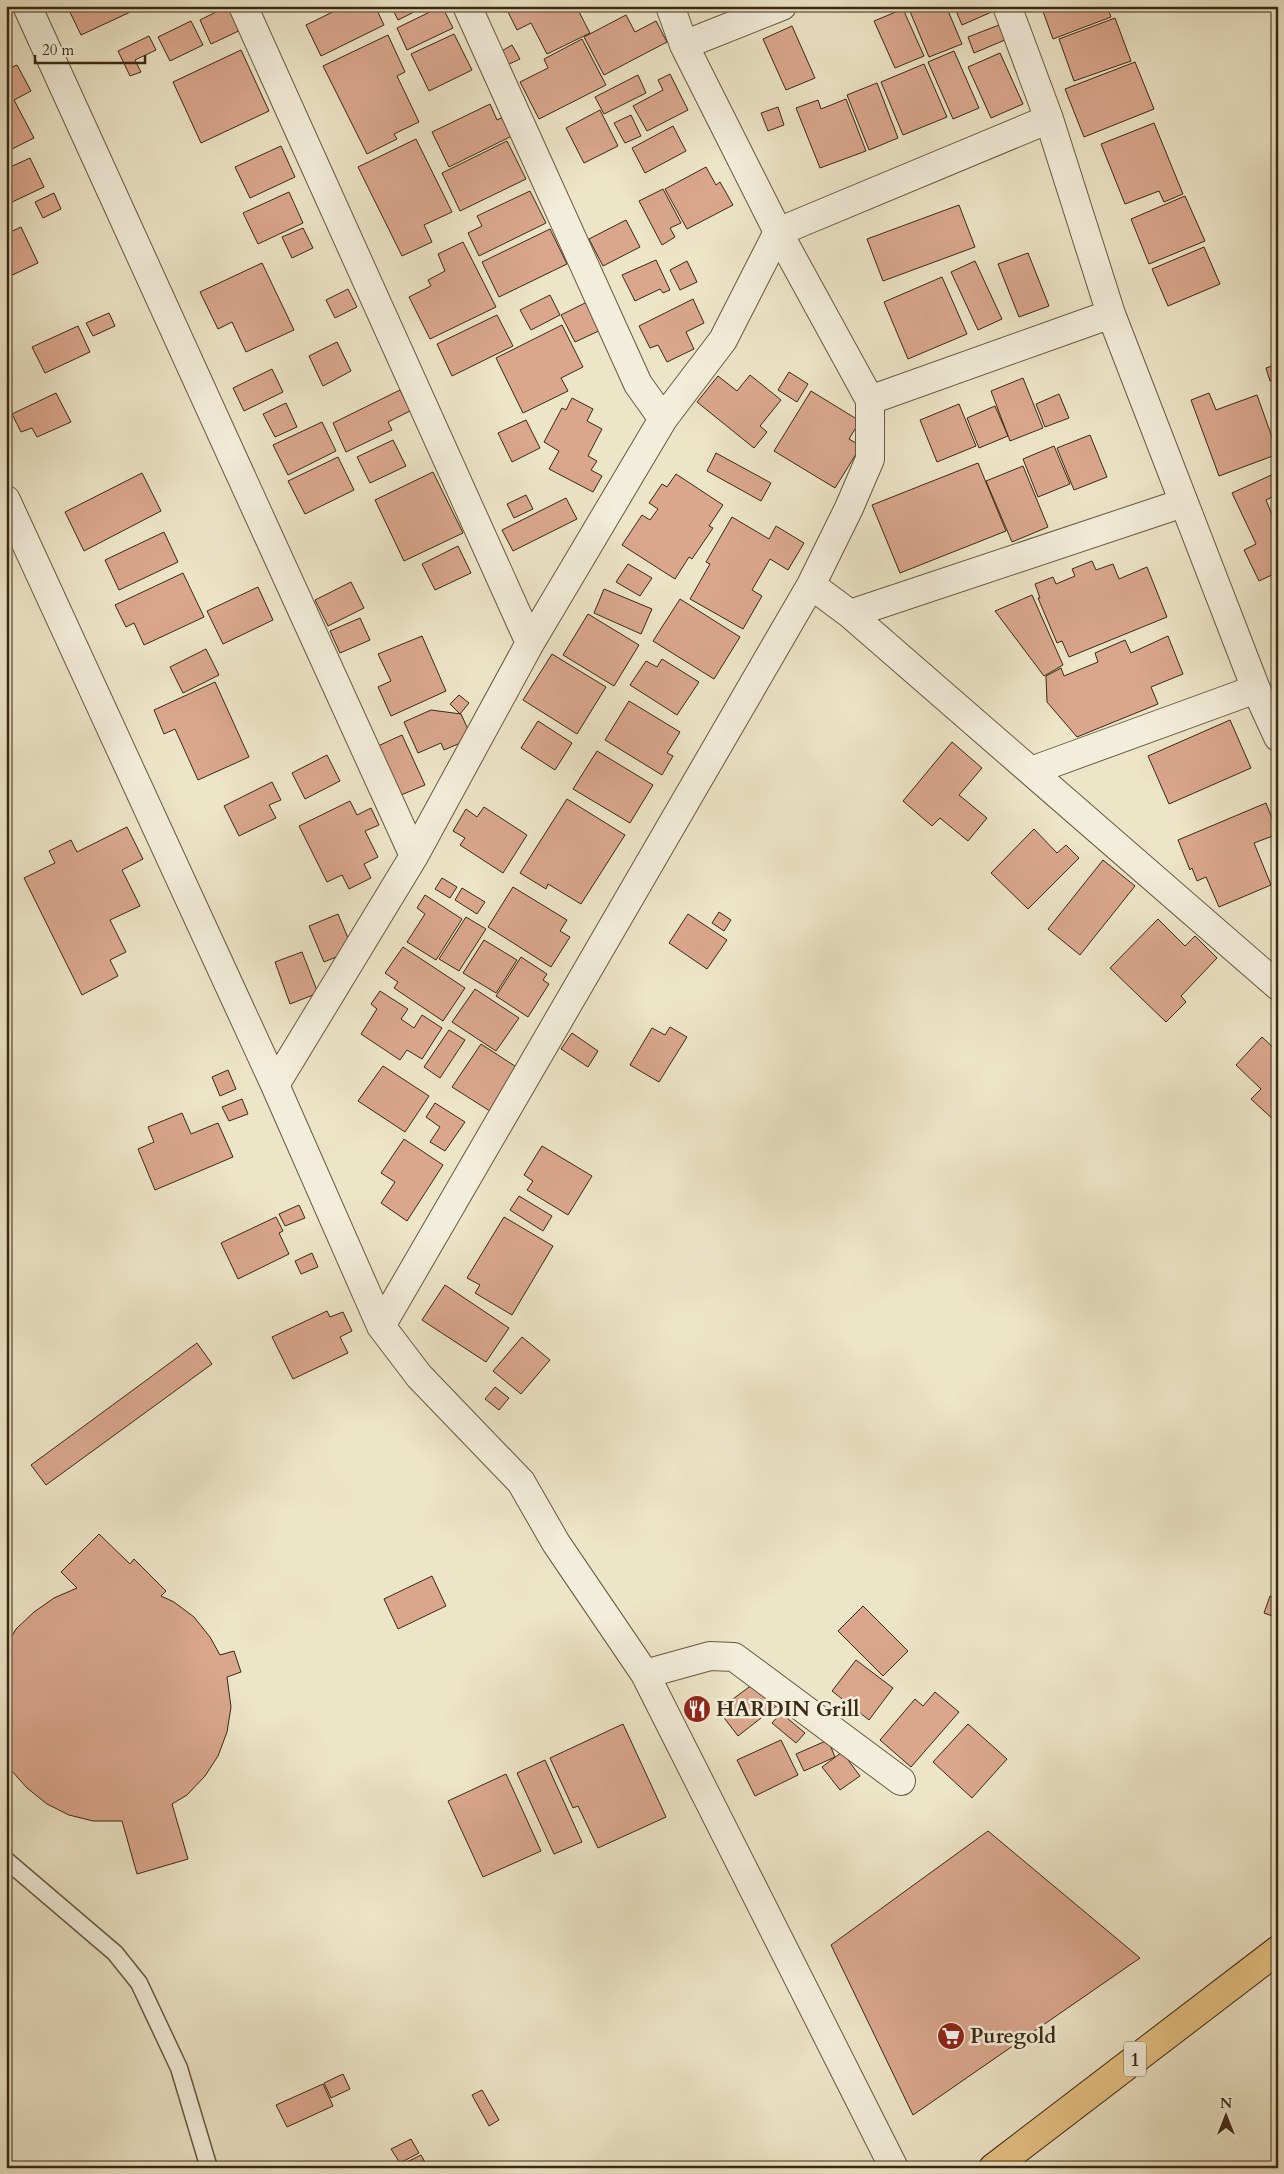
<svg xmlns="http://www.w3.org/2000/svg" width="1284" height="2174" font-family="Cardo,serif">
<rect width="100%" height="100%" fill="#ede5c8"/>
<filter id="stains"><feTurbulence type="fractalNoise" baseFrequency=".004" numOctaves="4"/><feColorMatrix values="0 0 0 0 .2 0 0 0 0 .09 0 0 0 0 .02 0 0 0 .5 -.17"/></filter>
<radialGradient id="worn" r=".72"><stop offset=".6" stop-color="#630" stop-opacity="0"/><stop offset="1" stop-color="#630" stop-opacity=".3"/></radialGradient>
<!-- building -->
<path fill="#daa78d" stroke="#3a2913" d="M67,6H141V7L81,35Z
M228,6H234L245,28L211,44L200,20Z
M345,6H375L384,25L321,56L306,25Z
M391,6H423L424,7L398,20Z
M442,6L453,28L407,50L397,28Z
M505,6H576L590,33L547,54L531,23L517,30Z
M915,6H946L962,44L929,57L909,9Z
M954,6H995L996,10L962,25Z
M1041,6H1107L1111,17L1053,39Z
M903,9L924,56L895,68L874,21Z
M626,15L635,32L656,21L667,42L604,75L584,37Z
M1115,18L1131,61L1074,81L1059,39Z
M191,21L203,45L170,61L158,37Z
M999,25L1005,40L974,53L968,37Z
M792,26L815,78L786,90L763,39Z
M454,34L472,70L429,91L411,54Z
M388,35L405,72L397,76L419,122L394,134L397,139L367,154L323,66Z
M149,36L156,50L135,60L141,72L130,76L118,51Z
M582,39L606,85L539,119L520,82L548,68L544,59Z
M512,45L520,59L507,65L500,52Z
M241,50L269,111L201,143L173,82Z
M954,51L979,108L953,119L928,62Z
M1000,53L1023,104L991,118L968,67Z
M1135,62L1154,109L1084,137L1065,89Z
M924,64L947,117L903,135L881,82Z
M17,65L31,91L14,100L34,138L6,152V70Z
M670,74L688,110L647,131L633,106L663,90L658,80Z
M638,75L646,93L604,114L595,97Z
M877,83L898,138L869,150L847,95Z
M846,99L866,151L820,168L796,108L818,100L821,109Z
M490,104L497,120L505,116L514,135L449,167L432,132Z
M778,107L784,125L768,131L761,113Z
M600,110L618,146L584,163L566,128Z
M631,115L641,136L625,143L614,123Z
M1154,123L1183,194L1164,202L1159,191L1125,204L1101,144Z
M673,126L686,151L645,173L632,148Z
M416,139L452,212L424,225L432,242L402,256L358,167Z
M507,141L526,179L460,211L442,173Z
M281,146L295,177L250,198L235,167Z
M30,158L44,187L10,203L6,195V169Z
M706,167L716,185L720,182L733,205L687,229L665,189Z
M663,189L681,223L670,228L675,237L662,245L639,201Z
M530,191L546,223L479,256L468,233L482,226L477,216Z
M289,192L303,223L258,244L243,213Z
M54,193L61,209L43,218L35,202Z
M1185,196L1205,241L1149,264L1131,219Z
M959,205L975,247L883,281L867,239Z
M626,220L640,247L603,266L589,239Z
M21,227L38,263L6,278V234Z
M303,228L313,248L292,258L282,237Z
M550,229L567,264L499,297L482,262Z
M463,242L496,307L430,339L409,297L431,286L428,280L445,271L438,254Z
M1204,247L1220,284L1168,306L1152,269Z
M1028,253L1049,306L1019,317L998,264Z
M656,260L670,290L663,293L660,289L635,301L622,275Z
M687,261L697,282L680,290L670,270Z
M975,261L1002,319L978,330L951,272Z
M262,263L294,330L246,352L232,322L218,329L200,292Z
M942,277L967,334L908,359L884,302Z
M348,289L357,307L335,318L326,300Z
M550,295L560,315L531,330L520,310Z
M693,299L704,323L686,332L694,349L667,362L658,345L650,348L639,326Z
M589,301L603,329L575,342L561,315Z
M109,313L115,326L93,336L86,323Z
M497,315L513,346L452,376L437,344Z
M562,325L583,367L561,378L568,391L523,413L496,358Z
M78,326L90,352L45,373L32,347Z
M337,342L351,371L323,386L309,356Z
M1278,364V379L1270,381L1266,368Z
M272,369L283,392L244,411L233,388Z
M789,372L808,384L797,402L778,390Z
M750,375L781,400L760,426L767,432L754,448L697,402L718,376L737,391Z
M1023,378L1043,428L1010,441L991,391Z
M400,390L410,411L388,422L392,430L346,452L333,423Z
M811,391L860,421L849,439L861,446L835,488L774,451Z
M56,393L71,422L37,437L32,428L21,432L12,414Z
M1209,393L1216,410L1257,395L1278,454L1219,476L1191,400Z
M1059,394L1069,418L1045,427L1036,404Z
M572,398L593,409L587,421L602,429L588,456L597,461L591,470L602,476L593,492L549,469L559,451L544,442L562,408L566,410Z
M286,403L297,427L275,437L263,414Z
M959,404L976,446L937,462L920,420Z
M995,406L1008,436L979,448L967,418Z
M526,420L540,448L512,462L498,433Z
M322,422L336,451L288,475L273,445Z
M1090,435L1107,477L1074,490L1057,448Z
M393,440L406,466L370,483L357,457Z
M1054,446L1070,484L1038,497L1023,459Z
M716,453L771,483L761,501L707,471Z
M338,457L354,490L305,514L288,481Z
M978,463L1006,531L900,573L872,505Z
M1023,466L1048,527L1012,542L986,481Z
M433,472L463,533L404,561L375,500Z
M1278,472V494L1266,500L1274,520L1278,518V572L1259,581L1244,550L1256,544L1232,493Z
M142,473L161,511L84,551L65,512Z
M676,474L723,505L709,526L713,528L692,559L689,557L675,579L622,545L642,515L650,520L658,509L649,503L662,484L667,487Z
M526,495L533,509L514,518L507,504Z
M566,498L577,519L513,551L502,530Z
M732,517L769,539L776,526L804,543L788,570L770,559L752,590L762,596L743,629L690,599L710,564L706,562Z
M164,532L178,562L119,590L105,560Z
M458,546L471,573L435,590L422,564Z
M1092,561L1096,570L1113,564L1119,579L1147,567L1167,617L1069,657L1062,641L1057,643L1038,598H1040L1035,584L1053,577L1056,584L1075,576L1072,569Z
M628,564L652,578L640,596L616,582Z
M183,573L204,617L144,645L134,623L126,627L115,605Z
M351,582L364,608L328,626L315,600Z
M258,587L273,620L223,644L207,611Z
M604,589L652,609L641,634L594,613Z
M1032,595L1063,665L1044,676L995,611Z
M680,599L740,637L714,679L653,641Z
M588,614L639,645L614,686L563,655Z
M360,618L370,640L340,653L330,631Z
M422,636L446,691L391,716L378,687L391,681L378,654Z
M1168,636L1183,674L1151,687L1158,704L1077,737L1047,702L1046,676L1061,668L1064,676L1098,662L1095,653L1125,640L1131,653Z
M206,649L219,675L183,693L170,667Z
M552,654L606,687L577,734L523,700Z
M662,659L699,682L677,715L630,685L646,661L657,667Z
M215,682L249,757L198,780L175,729L164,734L154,710Z
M459,695L469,703L460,714L450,704Z
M629,701L680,732L667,753L673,756L662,775L605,740Z
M431,710L461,714L472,738L444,750L441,743L418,753L404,722Z
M1230,720L1251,768L1169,804L1148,756Z
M538,721L572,743L555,770L521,748Z
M402,735L425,785L401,795L378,746Z
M952,742L982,768L959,795L987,818L968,841L940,818L932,826L903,801Z
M597,751L653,785L630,823L573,789Z
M327,755L340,781L305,799L292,773Z
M272,782L281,800L269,805L276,818L239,836L224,806Z
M567,799L625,835L581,904L548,884L546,889L520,873Z
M350,801L357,815L371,808L379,825L365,831L378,857L364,864L371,878L349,889L342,875L327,882L299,826Z
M1266,803L1278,834L1254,843L1271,885L1219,907L1206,877L1197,881L1192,868L1190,870L1178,840Z
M484,807L527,835L503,873L460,845L465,838L453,831L466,809L477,817Z
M127,827L143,859L122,870L140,906L110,920L126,952L110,960L118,976L82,995L24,878L55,863L49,851L71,840L77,852Z
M1034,829L1057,853L1066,845L1079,858L1028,909L991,873Z
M1103,860L1135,886L1080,955L1048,929Z
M442,878L457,887L450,898L435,889Z
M513,887L567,920L560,931L570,937L551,967L488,927Z
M462,888L485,902L477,914L455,900Z
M425,895L462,919L436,960L407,942L425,914L417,908Z
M719,912L731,920L724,931L712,923Z
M338,914L353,950L324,962L309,926Z
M688,914L727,940L707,969L669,943Z
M466,917L486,929L459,971L439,959Z
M1158,919L1185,946L1195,936L1217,958L1181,996L1186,1002L1166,1022L1110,968Z
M484,940L517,960L496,993L463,973Z
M403,947L465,988L443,1021L394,988L398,982L385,973Z
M302,952L318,993L290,1004L275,962Z
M521,957L547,974L543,980L549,984L528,1017L496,996Z
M475,989L519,1018L496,1051L452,1022Z
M380,991L408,1009L401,1019L414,1028L422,1015L442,1028L422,1059L407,1050L400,1060L361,1034L377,1009L371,1004Z
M670,1027L687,1037L659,1082L630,1065L652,1028L665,1035Z
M449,1030L465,1040L440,1078L424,1067Z
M572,1033L598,1051L588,1067L561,1049Z
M1262,1037L1278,1052V1120L1276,1122L1251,1099L1261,1089L1236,1065Z
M481,1044L521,1070L493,1113L452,1087Z
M383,1066L429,1096L405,1132L358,1101Z
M228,1070L236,1089L220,1096L212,1077Z
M242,1099L248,1114L229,1121L222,1107Z
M435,1103L465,1122L445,1151L430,1142L440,1127L426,1117Z
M182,1113L191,1134L218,1123L233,1157L155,1190L138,1149L154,1142L148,1127Z
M404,1139L443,1165L407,1221L381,1203L395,1182L381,1173Z
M542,1146L592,1176L568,1215L527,1190L533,1181L524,1175Z
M519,1196L552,1216L543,1231L510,1210Z
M299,1205L305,1218L285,1226L279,1214Z
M276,1217L283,1231L279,1233L289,1254L238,1279L221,1243Z
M504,1217L553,1246L512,1315L475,1293L480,1285L467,1278Z
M312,1253L318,1267L301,1274L295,1261Z
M445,1285L509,1328L486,1362L422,1320Z
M327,1311L330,1317L343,1312L352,1331L340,1337L348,1353L293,1379L272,1337Z
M522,1337L550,1360L521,1394L493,1371Z
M197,1343L212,1364L46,1485L31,1465Z
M495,1387L509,1398L499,1410L485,1399Z
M99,1534L130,1564L134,1559L166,1591L161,1596L174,1602L194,1617L210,1637L220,1655L234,1651L241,1672L227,1677L231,1707L227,1732L218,1756L205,1776L187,1795L172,1804L188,1859L137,1874L122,1821H93L69,1815L47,1804L27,1788L11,1770L6,1760V1646L16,1629L34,1612L54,1598L77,1588L61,1572Z
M432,1576L446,1606L398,1629L384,1599Z
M1270,1596L1278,1599V1618L1264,1613Z
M863,1606L908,1651L883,1676L838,1631Z
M856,1660L893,1688L869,1720L832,1691Z
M760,1679L779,1704L738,1736L718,1710Z
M935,1692L959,1712L911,1767L880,1740L915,1699L923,1706Z
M781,1713L805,1733L796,1743L772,1723Z
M623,1724L666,1817L598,1848L578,1806L573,1808L550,1758Z
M968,1724L1007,1759L972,1798L933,1762Z
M781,1740L798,1775L755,1796L737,1760Z
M828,1740L835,1757L804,1771L796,1754Z
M842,1752L860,1776L840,1790L822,1767Z
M545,1760L582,1842L554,1854L517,1773Z
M506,1774L541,1851L483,1877L448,1801Z
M988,1831L1140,1958L913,2115L831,1945Z
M343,2074L350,2089L331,2098L324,2083Z
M323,2084L333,2106L287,2127L276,2105Z
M482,2090L499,2120L489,2126L472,2095Z
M411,2139L419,2153L400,2163L391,2149Z
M421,2155L428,2168H403L401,2165Z"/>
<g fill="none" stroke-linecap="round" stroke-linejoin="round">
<!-- service casing -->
<g stroke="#675840" stroke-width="19">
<path id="service" d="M6,1860L115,1953L139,1983L179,2068L209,2168"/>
</g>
<!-- minor casing -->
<g stroke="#675840" stroke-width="30">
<path id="minor" d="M27,6L414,856
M243,6L530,643
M467,6L638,384L663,419
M1007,6L1049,119L1111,314L1256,689L1278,737
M684,45L782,6
M870,400L1111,314
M6,500L275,1085L381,1326L419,1376L521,1482L556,1543L645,1674L894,2168
M811,585L850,614L1278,986
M850,614L1183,503
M1031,771L1256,689
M275,1085L414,856L530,643L663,419L723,340L778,232L1049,119
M381,1326L811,585L849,508L870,459V400L778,232L684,45L670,6
M645,1674L710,1656L734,1657L901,1781"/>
</g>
<!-- trunk casing -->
<g stroke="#3a2913" stroke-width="30">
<path id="trunk" d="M993,2168L1278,1950"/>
</g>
<!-- service -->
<use href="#service" stroke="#f3eedb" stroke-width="16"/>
<!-- minor -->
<use href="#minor" stroke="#f3eedb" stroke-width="28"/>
<!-- trunk -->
<use href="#trunk" stroke="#e6c284" stroke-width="28"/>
</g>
<!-- icons -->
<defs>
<g id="restaurant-disc" transform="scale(1.4375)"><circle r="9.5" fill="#8f2418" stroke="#f3eedb"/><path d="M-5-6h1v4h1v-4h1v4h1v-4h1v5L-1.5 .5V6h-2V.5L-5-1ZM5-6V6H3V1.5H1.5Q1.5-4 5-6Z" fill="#fff"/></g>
<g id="supermarket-disc" transform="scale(1.4375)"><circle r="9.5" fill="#8f2418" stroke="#f3eedb"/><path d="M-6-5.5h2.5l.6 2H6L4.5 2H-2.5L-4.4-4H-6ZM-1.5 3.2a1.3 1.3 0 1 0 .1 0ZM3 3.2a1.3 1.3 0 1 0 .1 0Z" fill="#fff"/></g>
</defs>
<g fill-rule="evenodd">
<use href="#restaurant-disc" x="697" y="1709"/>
<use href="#supermarket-disc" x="951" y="2036"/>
</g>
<g text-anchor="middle" stroke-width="5" stroke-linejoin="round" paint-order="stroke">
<!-- shield labels -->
<rect fill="#f3eedb" stroke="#72644f" stroke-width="1" x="1124" y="2041.5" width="22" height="35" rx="4"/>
<g font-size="20" font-weight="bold" fill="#3a2913">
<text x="1135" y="2066">1</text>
</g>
<!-- poi labels -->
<g font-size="21" font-weight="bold" fill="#3a2913" stroke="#f3eedb" text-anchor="start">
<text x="716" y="1716">HARDIN Grill</text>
<text x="970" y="2043">Puregold</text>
</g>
</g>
<!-- margin -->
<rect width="1284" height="2174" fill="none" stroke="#ede5c8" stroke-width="25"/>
<rect x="8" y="8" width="1269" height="2159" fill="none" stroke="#3a2913" stroke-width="2.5"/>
<rect x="12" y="12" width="1259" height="2149" fill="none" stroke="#3a2913"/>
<!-- north arrow -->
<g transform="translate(1226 2116)" stroke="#f3eedb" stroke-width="4" paint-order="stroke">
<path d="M0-4L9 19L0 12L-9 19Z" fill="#3a2913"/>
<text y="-8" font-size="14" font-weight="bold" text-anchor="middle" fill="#3a2913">N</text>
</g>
<!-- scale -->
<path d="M35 55v8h110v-8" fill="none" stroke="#3a2913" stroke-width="2.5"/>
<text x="42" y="55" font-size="15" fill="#3a2913" stroke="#f3eedb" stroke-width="4" paint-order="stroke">20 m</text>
<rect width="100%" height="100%" filter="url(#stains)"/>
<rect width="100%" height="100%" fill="url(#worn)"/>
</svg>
